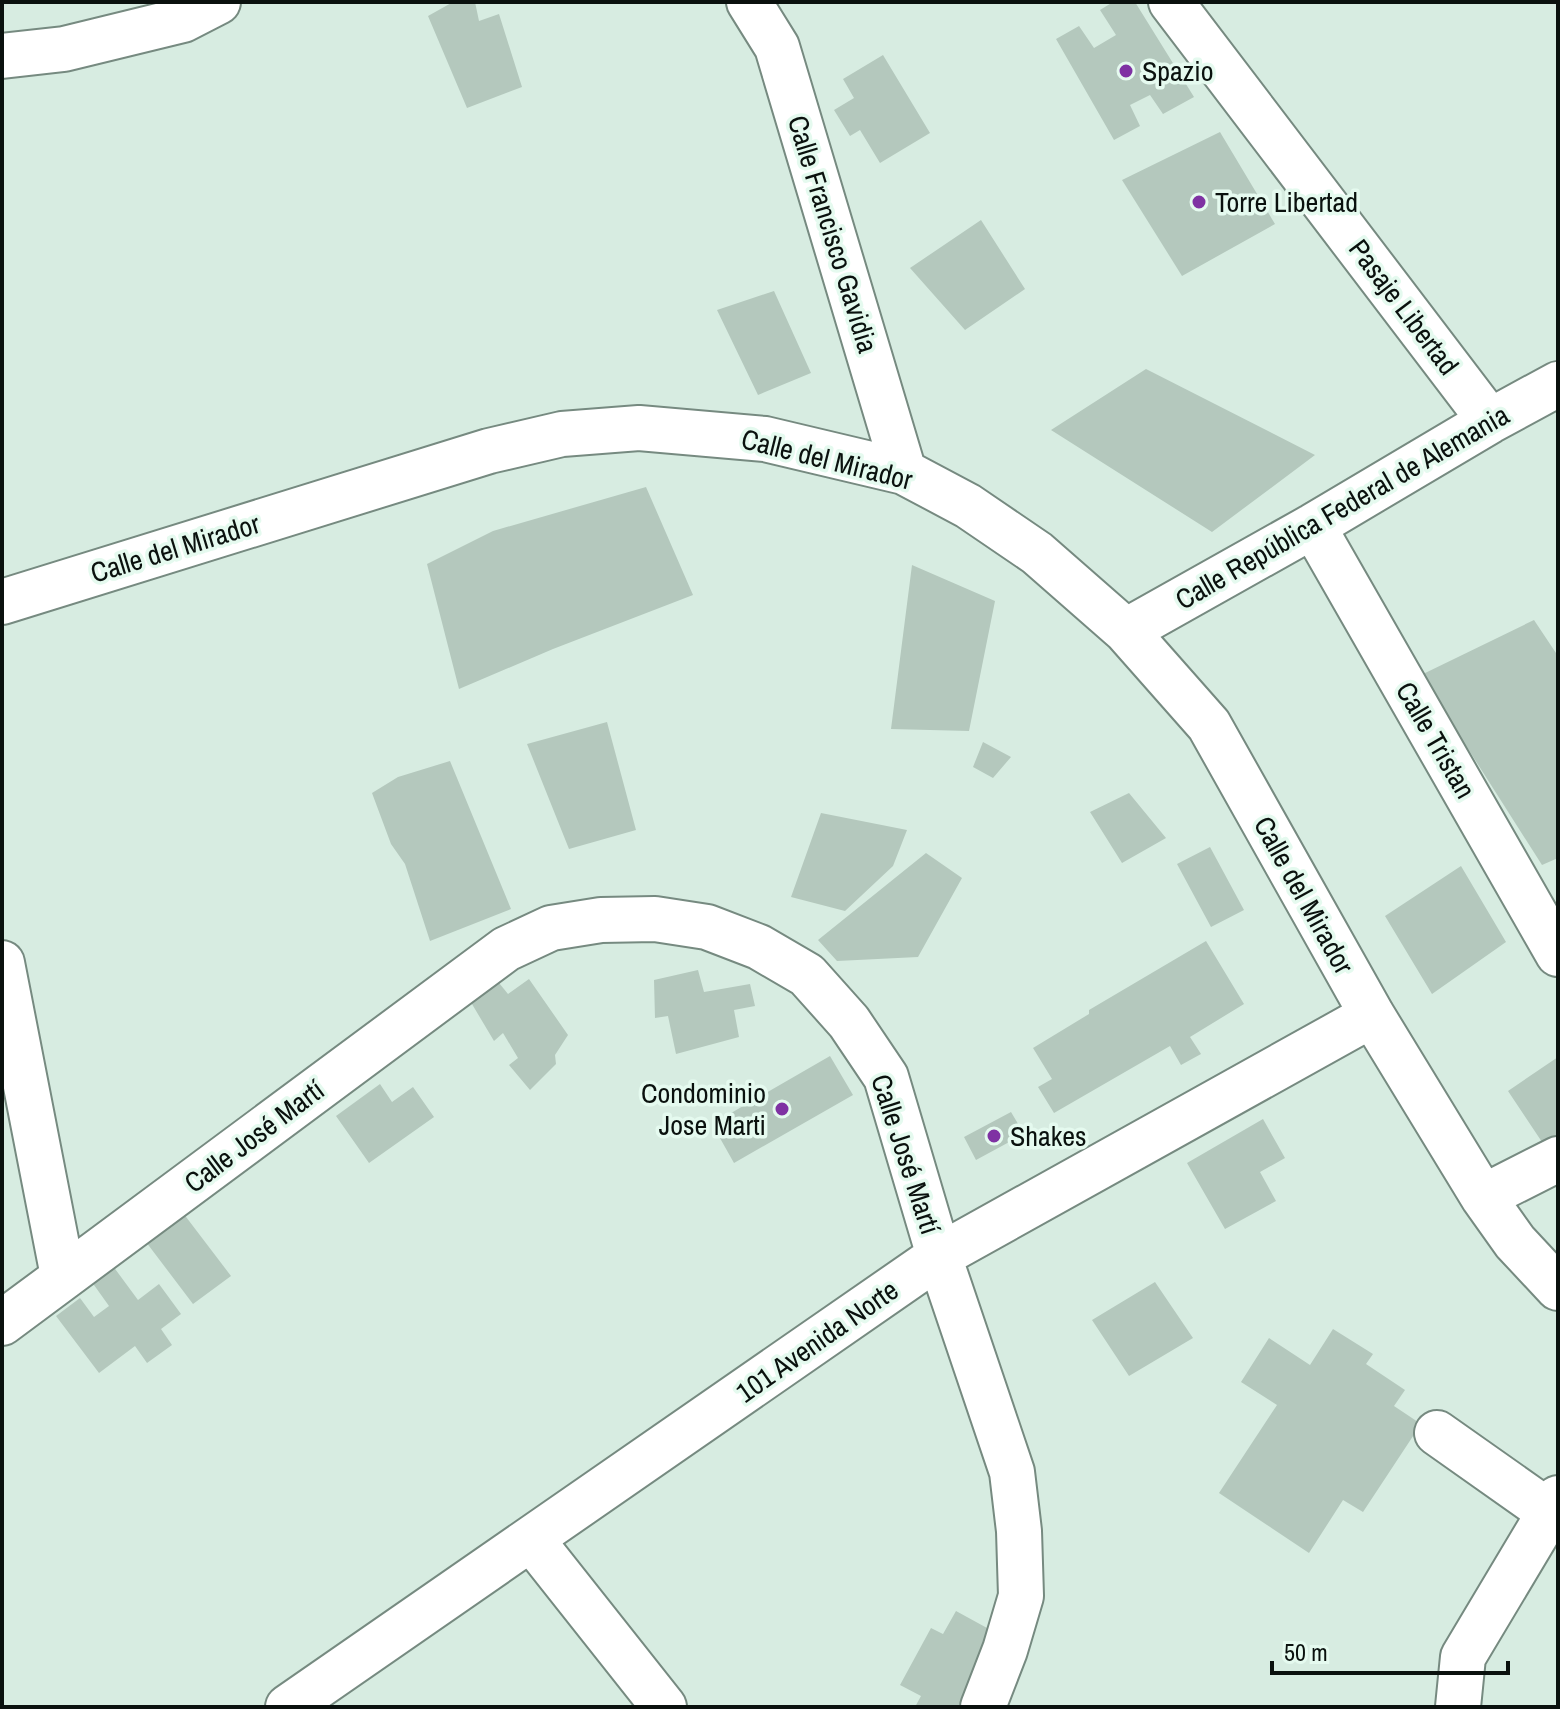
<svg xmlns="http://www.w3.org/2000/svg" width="1560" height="1709" font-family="'Archivo Narrow',sans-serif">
<rect width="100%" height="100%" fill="#d7ece1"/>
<!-- building -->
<path fill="#b4c8bd" d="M453,2H475L479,21L499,14L522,87L467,108L428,16Z
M1113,2H1135L1194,97L1163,114L1150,95L1130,105L1140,126L1114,140L1056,39L1079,26L1094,48L1116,35L1100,10Z
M883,55L930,133L880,163L860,130L850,136L834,110L854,98L843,79Z
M1220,132L1275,224L1182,276L1122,180Z
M981,220L1025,289L965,330L910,268Z
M774,291L811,373L758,395L717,310Z
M1146,369L1315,455L1212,532L1051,430Z
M646,487L693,595L553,649L459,689L427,564L493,531Z
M912,565L995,601L969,731L891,729Z
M1534,620L1558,656V858L1542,865L1421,675Z
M607,722L636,830L569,849L527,744Z
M983,742L1011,757L993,778L973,767Z
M450,761L511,909L430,941L405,864L391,844L372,793L398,777Z
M1129,793L1166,838L1122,863L1090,812Z
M821,813L907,830L893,866L845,911L791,897Z
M1210,847L1244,910L1211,927L1177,864Z
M926,853L962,878L918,957L837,961L818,940Z
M1461,866L1506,942L1432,994L1385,916Z
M1206,941L1244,1004L1190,1037L1201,1054L1181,1065L1170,1046L1054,1113L1038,1087L1052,1079L1033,1048L1089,1014V1010Z
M698,970L704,992L750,984L755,1006L734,1010L739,1037L676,1054L668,1016L655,1018L654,980Z
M495,978L508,994L529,979L568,1035L555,1055L556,1064L530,1090L509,1065L518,1058L503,1033L494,1041L469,999Z
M830,1056L853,1095L734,1163L712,1124Z
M1558,1057V1142L1546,1148L1508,1091Z
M380,1084L392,1102L413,1087L434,1117L369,1163L336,1116Z
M1011,1112L1024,1134L976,1160L964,1137Z
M1263,1119L1285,1158L1260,1172L1276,1201L1225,1229L1187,1163Z
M180,1209L231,1276L193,1304L143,1238Z
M110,1262L138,1300L159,1284L181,1314L161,1329L172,1345L147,1363L135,1346L99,1373L56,1316L80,1298L94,1317L109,1306L89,1278Z
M1155,1282L1193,1338L1129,1376L1092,1320Z
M1333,1329L1373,1354L1366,1364L1405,1390L1394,1406L1421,1424L1363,1512L1343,1500L1309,1553L1219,1493L1277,1405L1241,1382L1269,1338L1310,1365Z
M956,1611L998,1634L958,1707H915L921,1696L900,1685L931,1628L943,1634Z"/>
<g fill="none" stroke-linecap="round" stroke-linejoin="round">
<!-- minor casing -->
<g stroke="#768a80" stroke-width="48">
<path id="minor" d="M749,2L777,47L904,472
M1171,2L1490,421
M2,56L64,49L183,20L218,2
M1313,526L1558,954
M2,602L489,451L562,434L639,428L765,439L904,472L968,506L1037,553L1126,631L1209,725L1372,1015L1483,1197L1515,1242L1558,1288
M1126,631L1313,526L1490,421L1558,384
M2,963L63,1276
M1483,1197L1558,1159
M2,1323L506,949L551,928L601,920L655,919L707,927L759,947L807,975L849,1022L886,1077L939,1256L1012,1472L1019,1531L1021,1596L1005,1650L983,1707
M1437,1433L1549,1512
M531,1539L664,1707
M288,1707L939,1256L1372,1015
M1458,1707L1463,1657L1558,1498"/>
</g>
<!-- minor -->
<use href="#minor" stroke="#fff" stroke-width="44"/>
</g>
<!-- markers -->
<g fill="#7f32a3" stroke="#e5faef" stroke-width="3">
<circle cx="1126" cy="71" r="8"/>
<circle cx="1199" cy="202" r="8"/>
<circle cx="782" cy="1109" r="8"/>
<circle cx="994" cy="1136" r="8"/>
</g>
<g text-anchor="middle" stroke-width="7" stroke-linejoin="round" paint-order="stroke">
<!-- poi labels -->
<g font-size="28" fill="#0a110e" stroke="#e5faef" text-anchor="start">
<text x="1142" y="81">Spazio</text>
<text x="1215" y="212">Torre Libertad</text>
<text x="766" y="1103" text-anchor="end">Condominio<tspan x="766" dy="32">Jose Marti</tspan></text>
<text x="1010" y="1146">Shakes</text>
</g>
<!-- street labels -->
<g font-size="28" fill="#0a110e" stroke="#e5faef">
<text transform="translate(833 234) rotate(73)" y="10">Calle Francisco Gavidia</text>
<text transform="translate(1404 307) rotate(53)" y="10">Pasaje Libertad</text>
<text transform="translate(827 459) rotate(14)" y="10">Calle del Mirador</text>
<text transform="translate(1342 507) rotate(-30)" y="10">Calle República Federal de Alemania</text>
<text transform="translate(175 548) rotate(-17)" y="10">Calle del Mirador</text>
<text transform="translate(1436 740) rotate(60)" y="10">Calle Tristan</text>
<text transform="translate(1304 895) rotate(61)" y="10">Calle del Mirador</text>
<text transform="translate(254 1136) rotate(-37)" y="10">Calle José Martí</text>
<text transform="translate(906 1154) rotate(72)" y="10">Calle José Martí</text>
<text transform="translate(817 1341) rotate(-35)" y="10">101 Avenida Norte</text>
</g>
</g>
<!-- border -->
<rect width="1560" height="1709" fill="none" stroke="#0a110e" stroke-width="8"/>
<!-- scale -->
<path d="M1272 1661v12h236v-12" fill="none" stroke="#0a110e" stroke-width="4"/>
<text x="1284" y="1661" font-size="24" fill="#0a110e" stroke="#e5faef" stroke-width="6" paint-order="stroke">50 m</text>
</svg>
